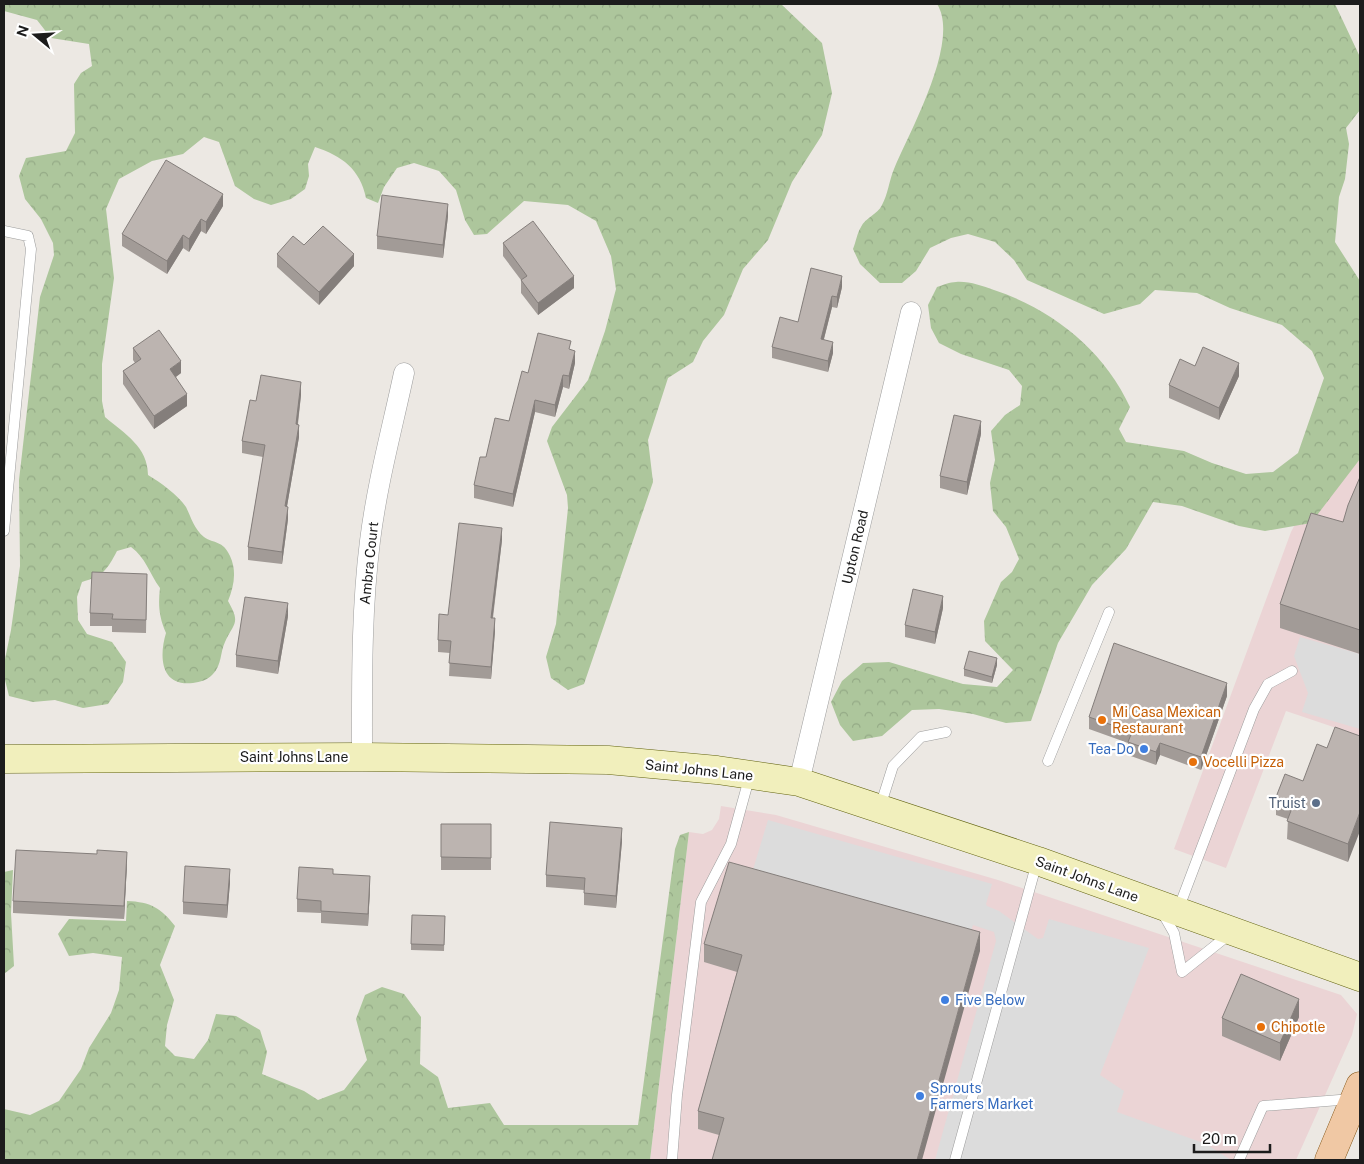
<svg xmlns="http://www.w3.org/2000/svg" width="1364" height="1164" font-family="'Public Sans',sans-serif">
<defs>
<pattern id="forest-crowns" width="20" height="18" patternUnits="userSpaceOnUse" patternTransform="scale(1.25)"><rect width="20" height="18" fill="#adc69c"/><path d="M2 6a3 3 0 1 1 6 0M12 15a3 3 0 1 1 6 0" fill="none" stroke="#94aa86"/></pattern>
</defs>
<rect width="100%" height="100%" fill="#ece8e3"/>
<!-- commercial -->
<path fill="#ebd4d5" d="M1360,399V736L1286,711L1226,868L1174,849L1291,532Z
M721,806L776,815L998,880L1341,995L1357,1014L1352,1035L1296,1160H650L689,832L703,834L712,830L719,819Z"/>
<!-- forest -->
<path fill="url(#forest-crowns)" d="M4,4H781L822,43L832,93L822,135L792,182L768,240L743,269L724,315L703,341L693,362L668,378L648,440L653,482L584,684L568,690L551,678L546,657L556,624L568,508L567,495L547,441L552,427L588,380L605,331L616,289L611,256L596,221L568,205L524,201L487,234L474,235L465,220L456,190L439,171L414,163L397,168L384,187L378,203L366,198C360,169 342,156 315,147L308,164L309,176L305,189L291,199L271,205L254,199L235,186L219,142L204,137L183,154L152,161L119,179L106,209L114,278L102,364V401L105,417C125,434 148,447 148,475C160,482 178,495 186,507C191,517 194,529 204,537C214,544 223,540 230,556C237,571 234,586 228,601C241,624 234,622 225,642C220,652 222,665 213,674C208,680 200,682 193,683C160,687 159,656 166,633C159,617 158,605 160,588C149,573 146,558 131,547L117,551C107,570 103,576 82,582L77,597L78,620L87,634L112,642L126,662L123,682L108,704L83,708L55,700L33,702L9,696L4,676V664L11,630L20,566L19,480L40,297L54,255L53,243L41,219L25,199L19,176L26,158L66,151L75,133L74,84L81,73L92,66L89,44L51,38L37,20L4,11Z
M937,4H1335L1360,57V110L1346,128L1349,144L1345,179L1339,197L1335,242L1360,281V459L1311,523L1265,531L1239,526L1182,506L1153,502L1126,549L1092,585L1058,643L1031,721L1006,723L973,714L939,709L912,710L882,736L853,741L840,725L831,702L842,681L863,663L889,662L963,684L997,687L1013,670L985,641L984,621L1001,582L1012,572L1019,559L1006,527L993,511L990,483L995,460L991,431L1005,415L1020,405L1022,386L1009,370L961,354L939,343L931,328L928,305L937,287C943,285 950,282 956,282C969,281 982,286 994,290C1052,309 1104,350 1130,407L1119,429L1126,442L1184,451L1212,463L1246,474L1273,472L1298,453L1324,378L1312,351L1282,325L1230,308L1197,293L1155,290L1140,304L1104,314L1027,280L1014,260L995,242L968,234L951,238L930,248L916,271L902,283H880L860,264L853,249C856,242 857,233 861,227C865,218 878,214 882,205C888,194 889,181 894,169C909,133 961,41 937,4Z
M689,832L650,1160H4V1109L30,1115L59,1101L81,1069L89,1048L111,1013L119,990L122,957L93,953L69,956L58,934L69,919L126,921L127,901C151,902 161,908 175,926L160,965L174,1000L167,1025L165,1046L175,1056L194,1059L208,1040L216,1014L236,1016L260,1030L267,1052L262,1074L304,1091L318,1100L344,1090L367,1060L356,1019L365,995L382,987L404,994L421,1017L420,1064L438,1077L448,1108L490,1103L504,1125H638L675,849L680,835Z
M13,870L11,913L14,966L4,974V872Z"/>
<!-- parking -->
<path fill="#dcdcdc" d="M1300,637L1360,654V729L1302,712L1308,693L1294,656Z
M768,820L992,884L986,904L987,906L999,911L1038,939L1043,938L1049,919L1149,948L1100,1075L1124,1091L1117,1112L1206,1144L1231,1160H935L996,941L994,932L973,925L965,946L748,886Z"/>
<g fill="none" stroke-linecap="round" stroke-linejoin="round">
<!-- lane casing -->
<g stroke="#9d9d9d" stroke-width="11">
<path id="lane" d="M4,231L28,236L31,249L4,531
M1048,761L1109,612
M880,807L893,766L921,737L946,732
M1178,910L1254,709L1268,684L1292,671
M1162,912L1174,933L1182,972L1231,933
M672,1160L677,1095L701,902L731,844L750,775
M955,1160L1037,862
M1239,1160L1263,1106L1352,1099"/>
</g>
<!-- street casing -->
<g stroke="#9d9d9d" stroke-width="21">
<path id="street" d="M362,757C362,685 361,612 370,541C377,484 392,429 404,373
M799,782L911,312"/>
</g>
<!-- secondary casing -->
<g stroke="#636411" stroke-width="29">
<path id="secondary" d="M4,759L362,757L608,760L717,770L799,782L1038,861L1360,977"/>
</g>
<!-- primary casing -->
<g stroke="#825312" stroke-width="29">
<path id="primary" d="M1329,1160L1360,1086"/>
</g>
<!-- lane -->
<use href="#lane" stroke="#fff" stroke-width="10"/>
<!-- street -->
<use href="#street" stroke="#fff" stroke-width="20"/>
<!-- secondary -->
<use href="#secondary" stroke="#f1efbc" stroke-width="28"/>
<!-- primary -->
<use href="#primary" stroke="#f0c8a4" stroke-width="28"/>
</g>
<!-- wall -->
<path fill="#a29b97" d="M223,206L206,234L201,231L189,252L183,248L167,274L122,246V234Z
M448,216L443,258L377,249V236Z
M503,243L574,288L538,315L521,293V280L503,256Z
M304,245L354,266L319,305L277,267V254Z
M842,287L837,308L832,307L824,339L833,353L828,372L772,358V347L798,322Z
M133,348L181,373L176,377L187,406L154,429L123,384V371L135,363L133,360Z
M571,350L575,363L569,389L563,387L555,417L535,412L513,507L474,498V485L486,457L509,421L528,373Z
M1195,366L1239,376L1219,420L1169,398V385Z
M301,395L298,424L299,437L287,506L288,519L282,564L248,560V547L263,457L242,453V441L256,401Z
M981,434L967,495L940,488V476Z
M1360,477V654L1280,628V604L1343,522Z
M502,540L493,618L495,631L491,679L449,676L450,653L438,652V640L448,615Z
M147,574L146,633L112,632V626H90V613Z
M943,608L935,644L905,637V625Z
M288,616L278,674L236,667V655Z
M997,665L992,683L964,676V669Z
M1227,696L1201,770L1160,755L1156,765L1128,755V743L1089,729V717Z
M1360,736L1348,862L1287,839L1288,819L1276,815V797L1303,781L1327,748Z
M441,824H491V870H441Z
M622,841L616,908L584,905V890L546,887V875Z
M127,864L124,919L13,913V901Z
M333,874L370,888L368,926L321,923V913L297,912V899Z
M230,882L227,918L183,914V902Z
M445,916L444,951L411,950V944Z
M704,944L980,951L719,1135L698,1129V1111L737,972L704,962Z
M1299,1017L1280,1061L1222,1036V1018Z"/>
<!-- shaded-wall -->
<path fill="#847e7b" d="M223,194V206L206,234V222Z
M448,204V216L443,258V245Z
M201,219V231L189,252V239Z
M183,235V248L167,274V261Z
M354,254V266L319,305V292Z
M574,276V288L538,315V303Z
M842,276V287L837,308V297Z
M832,296V307L821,350V339Z
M833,342V353L828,372V361Z
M575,351V363L569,389V376Z
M181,361V373L170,381V369Z
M1239,363V376L1219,420V408Z
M563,375V387L555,417V405Z
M301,382V395L296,437V424Z
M187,394V406L154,429V416Z
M535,400V412L513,507V494Z
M981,421V434L967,495V482Z
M299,425V437L285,518V506Z
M288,507V519L282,564V552Z
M502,528V540L491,630V618Z
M943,596V608L935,644V632Z
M288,603V616L278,674V661Z
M495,618V631L491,679V667Z
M997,658V665L992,683V677Z
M1227,683V696L1201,770V757Z
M1160,743V755L1156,765V752Z
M1360,812V831L1348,862V844Z
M622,828V841L616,908V896Z
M127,852V864L124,919V906Z
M230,869V882L227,918V905Z
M370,876V888L368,926V914Z
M980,932V951L922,1160H917Z
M1299,999V1017L1280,1061V1043Z"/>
<!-- building -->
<path fill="#bcb4b0" stroke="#847e7b" d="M166,160L223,194L206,222L201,219L189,239L183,235L167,261L122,234Z
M382,195L448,204L443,245L377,236Z
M533,221L574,276L538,303L521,280L527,276L503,243Z
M323,226L354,254L319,292L277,254L293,236L304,245Z
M811,268L842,276L837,297L832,296L821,339L833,342L828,361L772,347L780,317L798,322Z
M159,330L181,361L170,369L187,394L154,416L123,371L141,359L133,348Z
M538,333L571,341L569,349L575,351L569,376L563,375L555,405L535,400L513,494L474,485L480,457H486L495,418L509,421L522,371L528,373Z
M1203,347L1239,363L1219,408L1169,385L1180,359L1195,366Z
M261,375L301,382L296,424L299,425L285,506L288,507L282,552L248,547L265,445L242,441L250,400L256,401Z
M954,415L981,421L967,482L940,476Z
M1360,477V630L1280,604L1311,513L1343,522L1348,505Z
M459,523L502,528L491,618H495L491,667L449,663L451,641L438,640L439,614L448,615Z
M92,572L147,574L146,620L112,619L113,614L90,613Z
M913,589L943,596L935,632L905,625Z
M245,597L288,603L278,661L236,655Z
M1114,643L1227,683L1201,757L1160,743L1156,752L1128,742L1132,732L1089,717Z
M969,651L997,658L992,677L964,669Z
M1335,727L1360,736V812L1348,844L1287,821L1294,803L1276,797L1285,774L1303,781L1317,744L1327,748Z
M550,822L622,828L616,896L584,893L585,878L546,875Z
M441,824H491V858L441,857Z
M16,850L97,854V850L127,852L124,906L13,901Z
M729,862L980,932L917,1160H712L724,1118L698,1111L742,955L704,944Z
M185,866L230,869L227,905L183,902Z
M299,867L333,869V874L370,876L368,914L321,911V901L297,899Z
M412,915L445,916L444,945L411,944Z
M1241,974L1299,999L1280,1043L1222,1018Z"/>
<!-- markers -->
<g fill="#e8710a" stroke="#fff" stroke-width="2">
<circle cx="1102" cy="720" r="5"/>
<circle cx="1193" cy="762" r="5"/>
<circle cx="1261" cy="1027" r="5"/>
</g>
<g fill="#3f7fe0" stroke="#fff" stroke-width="2">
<circle cx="1144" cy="749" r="5"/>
<circle cx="945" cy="1000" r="5"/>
<circle cx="920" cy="1096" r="5"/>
</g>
<circle fill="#5c6f8a" stroke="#fff" stroke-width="2" cx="1316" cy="803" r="5"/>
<g text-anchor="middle" stroke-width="4.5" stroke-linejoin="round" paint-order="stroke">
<!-- street labels -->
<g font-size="14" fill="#1c1c1c" stroke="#fff">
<text transform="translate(855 547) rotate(-77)" y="5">Upton Road</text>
<text transform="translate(369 563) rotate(-84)" y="5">Ambra Court</text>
<text x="294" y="762">Saint Johns Lane</text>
<text transform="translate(699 770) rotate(6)" y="5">Saint Johns Lane</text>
<text transform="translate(1087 879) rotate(20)" y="5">Saint Johns Lane</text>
</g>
<!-- food labels -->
<g font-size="14" fill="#c56008" stroke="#fff" text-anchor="start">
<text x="1112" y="717">Mi Casa Mexican<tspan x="1112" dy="16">Restaurant</tspan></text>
<text x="1203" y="767">Vocelli Pizza</text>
<text x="1271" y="1032">Chipotle</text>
</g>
<!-- shop labels -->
<g font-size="14" fill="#366cbe" stroke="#fff" text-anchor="start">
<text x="1134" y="754" text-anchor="end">Tea-Do</text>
<text x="955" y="1005">Five Below</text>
<text x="930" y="1093">Sprouts<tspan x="930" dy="16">Farmers Market</tspan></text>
</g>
<!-- service labels -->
<g font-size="14" fill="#4e5e75" stroke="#fff" text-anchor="end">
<text x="1306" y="808">Truist</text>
</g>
</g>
<!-- border -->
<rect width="1364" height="1164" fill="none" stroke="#1c1c1c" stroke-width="10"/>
<!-- north arrow -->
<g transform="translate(35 35) rotate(288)" stroke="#ffffff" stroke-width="4" paint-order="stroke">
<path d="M0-4L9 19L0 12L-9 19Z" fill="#1c1c1c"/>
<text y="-8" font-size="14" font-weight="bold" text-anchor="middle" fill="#1c1c1c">N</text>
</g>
<!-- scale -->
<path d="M1194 1144v8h76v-8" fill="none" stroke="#1c1c1c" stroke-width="2.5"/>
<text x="1202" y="1144" font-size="15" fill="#1c1c1c" stroke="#ffffff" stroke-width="4" paint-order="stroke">20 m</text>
</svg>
